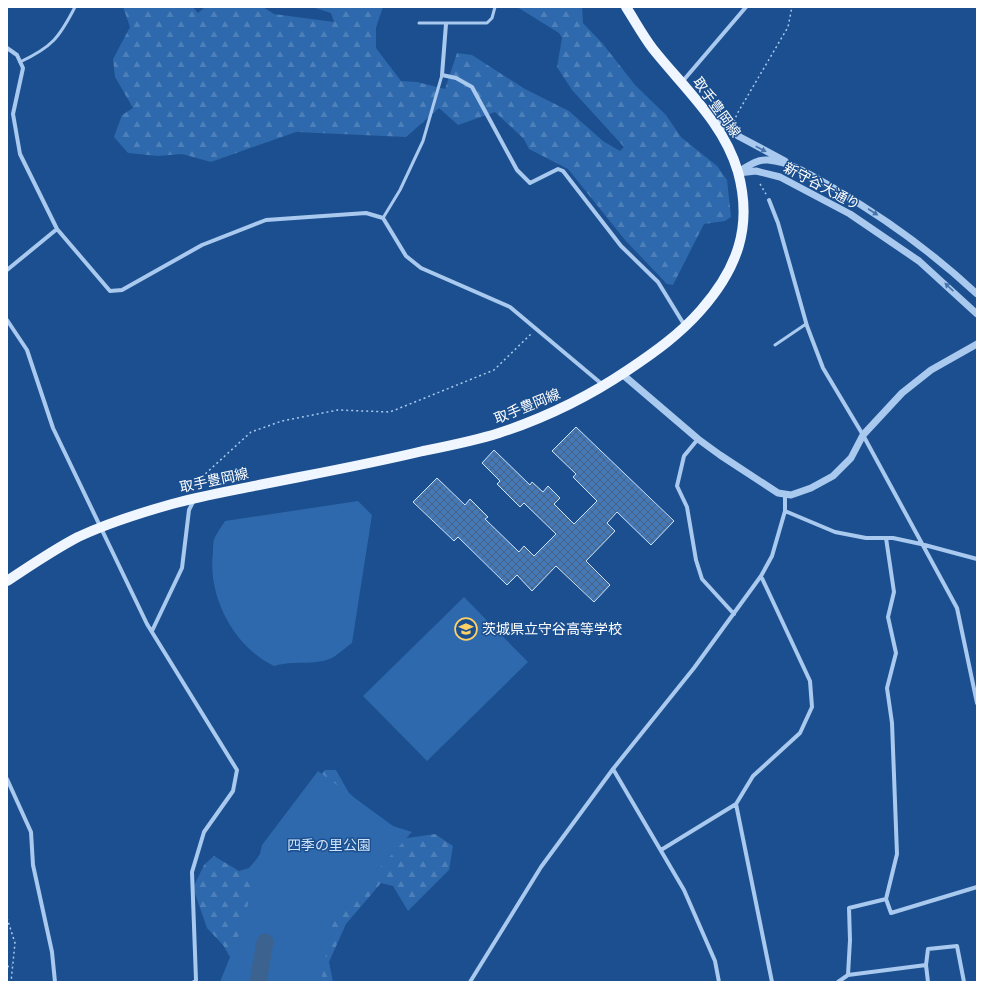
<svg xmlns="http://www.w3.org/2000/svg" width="984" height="989" font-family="Helvetica,'Noto Sans JP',sans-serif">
<defs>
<pattern id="forest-firs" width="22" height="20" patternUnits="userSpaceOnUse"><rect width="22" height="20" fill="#2e69ad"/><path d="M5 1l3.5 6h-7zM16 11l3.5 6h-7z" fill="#4d80b9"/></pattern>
<pattern id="building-cross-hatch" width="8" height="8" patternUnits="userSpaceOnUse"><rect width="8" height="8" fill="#4478b7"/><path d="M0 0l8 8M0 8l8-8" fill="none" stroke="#486282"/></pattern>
</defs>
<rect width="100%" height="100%" fill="#1b4f8f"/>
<!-- forest -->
<path fill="url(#forest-firs)" d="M123,7H193L198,13L205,7H263L274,14L334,22L331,13L312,7H383L376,27V48L401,81L417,82L445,89L457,53L472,55L525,89L569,111L603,141L620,151L624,147L572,90L557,67L562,38L559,33L517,7H582L583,23L603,44L635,85L666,115L681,137L717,166L727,180L731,217L725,221L704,224L673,285L667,284L625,240L568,169L529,149L524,139L495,112L458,125L439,108L406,137L296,132L211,162L182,154L158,156L128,153L114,137L122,115L133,108L115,77L113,59L130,27Z
M325,770H336L349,793L400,839L435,834L453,846L449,870L408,911L393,886L381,883L346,924L329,962L333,982H280L234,964L223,945L207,928L193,888L204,865L214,856L239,871L249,868L280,831L304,795Z"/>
<!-- park -->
<path fill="#2e69ad" d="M358,501L372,515L352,643C346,647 339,654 332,658C314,666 293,660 274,666C234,647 207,596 213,552C213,547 213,541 215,537C218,531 222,526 225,521Z
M464,597L528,662L427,761L363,696Z
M318,771L393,826L412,832L332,921L321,982H220L244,922L262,845Z"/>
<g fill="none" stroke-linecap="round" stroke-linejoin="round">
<!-- river -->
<path stroke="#3c6290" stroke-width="17" d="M258,982L265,942"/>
</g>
<!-- building -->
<path fill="url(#building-cross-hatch)" stroke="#cfe3fa" d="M576,427L674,521L651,545L617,512L607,523L615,531L586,561L610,585L594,602L556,566L532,591L517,575L507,585L458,537L454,541L413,502L437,478L465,505L470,499L488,517L485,519L519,552L524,546L534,556L556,534L524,503L520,507L497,484L500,481L482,463L494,450L530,485L532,482L543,492L548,486L560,498L554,504L574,524L597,501L573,477L576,474L552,451Z"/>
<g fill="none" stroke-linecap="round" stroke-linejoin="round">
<!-- path -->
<path stroke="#a9c9ee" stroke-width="1.5" stroke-dasharray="2 3" stroke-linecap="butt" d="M734,122L737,114L788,27L792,7
M760,184L766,194
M199,487L203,476L251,432L282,421L338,410L390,412L494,370L531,334
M7,918L15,943L11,982
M7,967L12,965"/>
<!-- service -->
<path stroke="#a9c9ee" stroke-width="3" d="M419,23H487L492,18L495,7
M20,62C52,47 59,38 75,7
M383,218L400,190L423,141L442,75
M775,345L806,324"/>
<!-- minor -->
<path stroke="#a9c9ee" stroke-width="4" d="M446,24L442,75L456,78L472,87L517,170L530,183L558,169L563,171L621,246L658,282L685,326
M7,48L17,55L23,68L13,114L20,154L57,229L110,291L122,290L202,245L266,220L366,213L383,218L406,256L421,268L510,307L603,385
M682,82L746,7
M769,200L778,223L807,326L823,368L863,435L957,608L977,703
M7,270L57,229
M7,320L27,350L53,428L147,624L237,770L233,791L204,832L192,872L196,980L194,982
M698,439L684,456L677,486L687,507L696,560L702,579L734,614
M785,511L835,532L866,538H893L921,544L977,559
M886,538L894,592L888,617L896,653L887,688L892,723L897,854L886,899L891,913L977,887
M152,631L182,568L189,510L194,500
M613,769L684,890L715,961L719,982
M7,779L31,832L33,865L52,952L55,982
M736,804L772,982
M661,850L736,804L753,776L800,733L812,707L810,681L761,576
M848,975L850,940L849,908L886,899
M470,982L541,867L613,769L694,668L761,576L772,556L785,511V495
M838,982L848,975L926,965
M928,982L926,965L928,949L957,946L964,982"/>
<!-- tertiary -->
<path stroke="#a9c9ee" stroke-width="7" d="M711,112L724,126L740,137L785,161
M740,171C748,166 757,159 768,160C792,162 814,177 835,189C888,220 932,252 977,294
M738,173L756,171L780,177L850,214L919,261L977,314
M622,374L698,439L720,455L778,493L791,495L811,488L833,476L851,458L863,435L902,393L931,370L977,344"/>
<!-- primary -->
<path stroke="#f0f6ff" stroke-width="10" d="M7,581C30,566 53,550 78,537C108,523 140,513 172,504C201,496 230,491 259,485C314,474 369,464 423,451C448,446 474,441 499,433C545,418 588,397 628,370C655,352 680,334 701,310C737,269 753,227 738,172C724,123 684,88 653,49C643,36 635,21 626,7"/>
</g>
<!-- one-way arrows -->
<defs><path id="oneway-solid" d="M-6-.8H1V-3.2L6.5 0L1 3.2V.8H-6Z"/></defs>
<g fill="#4674ac">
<use href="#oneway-solid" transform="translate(761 149) rotate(28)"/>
<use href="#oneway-solid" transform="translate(873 212) rotate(33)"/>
<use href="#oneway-solid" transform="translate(949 287) rotate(-137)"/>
</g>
<!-- icons -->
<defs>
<g id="school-ring" transform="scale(1.15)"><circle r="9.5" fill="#1b4f8f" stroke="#ffd166" stroke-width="1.5"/><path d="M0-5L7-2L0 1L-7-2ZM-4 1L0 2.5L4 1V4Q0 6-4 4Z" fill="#ffd166"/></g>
</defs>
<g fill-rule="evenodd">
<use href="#school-ring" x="466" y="629"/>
</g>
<g text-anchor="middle" stroke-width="3" stroke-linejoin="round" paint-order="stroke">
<!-- street labels -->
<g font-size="14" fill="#fff" stroke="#1b4f8f">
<text transform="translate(717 107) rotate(54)" y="5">取手豊岡線</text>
<text transform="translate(822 186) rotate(28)" y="5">新守谷大通り</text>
<text transform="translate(527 406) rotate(-22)" y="5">取手豊岡線</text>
<text transform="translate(214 480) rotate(-12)" y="5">取手豊岡線</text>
</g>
<!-- poi labels -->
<g font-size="14" fill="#fff" stroke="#1b4f8f" text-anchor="start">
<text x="482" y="634">茨城県立守谷高等学校</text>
</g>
<!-- park labels -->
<g font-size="14" fill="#cfe3fa" stroke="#1b4f8f">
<text x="329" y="850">四季の里公園</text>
</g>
</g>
<!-- border -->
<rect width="984" height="989" fill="none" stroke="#ffffff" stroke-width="16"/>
</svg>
